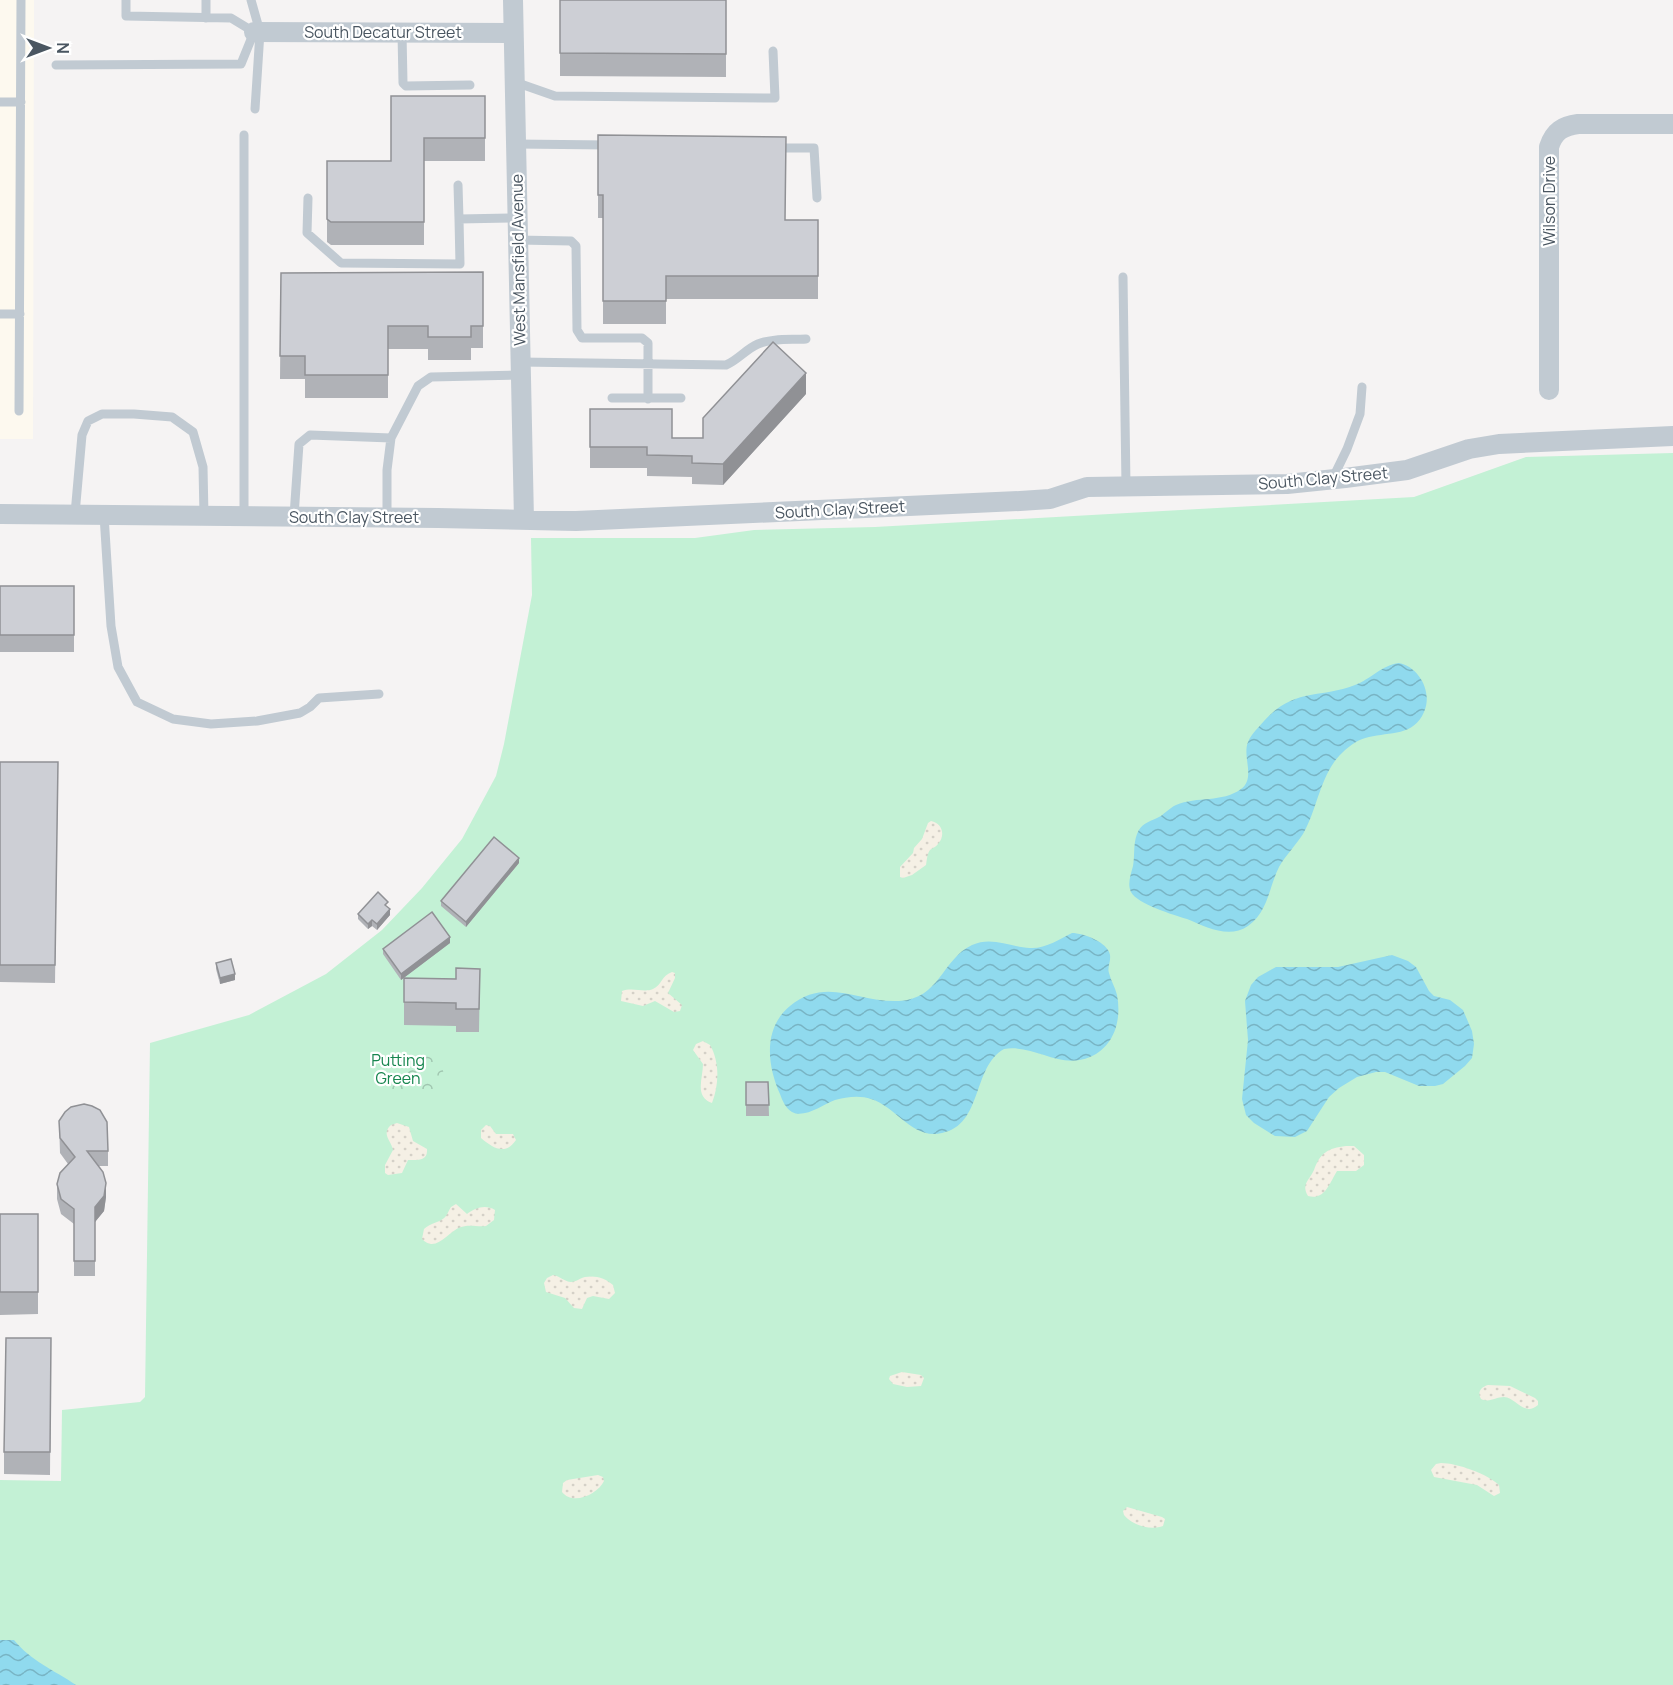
<svg xmlns="http://www.w3.org/2000/svg" width="1673" height="1685" font-family="Manrope,sans-serif">
<defs>
<pattern id="forest-crowns" width="20" height="18" patternUnits="userSpaceOnUse" patternTransform="scale(1.5)"><rect width="20" height="18" fill="#c3f1d5"/><path d="M2 6a3 3 0 1 1 6 0M12 15a3 3 0 1 1 6 0" fill="none" stroke="#a0c6b0"/></pattern>
<pattern id="sand-dots" width="8" height="8" patternUnits="userSpaceOnUse" patternTransform="scale(1.5)"><rect width="8" height="8" fill="#f5f0e5"/><path d="M2 2h.1M6 6h.1" fill="none" stroke="#d4d0c7" stroke-width="1.8" stroke-linecap="round"/></pattern>
<pattern id="water-waves" width="16" height="10" patternUnits="userSpaceOnUse" patternTransform="scale(1.5)"><rect width="16" height="10" fill="#90daee"/><path d="M0 5q4-4 8 0t8 0" fill="none" stroke="#78b4c4"/></pattern>
</defs>
<rect width="100%" height="100%" fill="#f5f3f3"/>
<!-- commercial -->
<path fill="#fdf9ef" d="M0,0H34L33,439H0Z"/>
<!-- green -->
<path fill="#c3f1d5" d="M1673,453V1685H0V1480L61,1481L62,1410L140,1402L145,1397L150,1043L249,1015L326,974L382,930L422,888L462,839L496,776L504,744L532,595L531,538H695L754,530L875,527L1414,497L1526,457Z"/>
<!-- forest -->
<path fill="url(#forest-crowns)" d="M394,1048C407,1050 422,1052 434,1059C453,1070 440,1092 421,1093C410,1094 395,1092 385,1086C367,1075 377,1052 394,1048Z"/>
<!-- sand -->
<path fill="url(#sand-dots)" d="M931,821C942,823 946,835 938,844C936,847 932,848 930,850C927,854 927,860 926,865L912,875L903,878L900,877V867L913,853L914,848L922,839L928,823Z
M672,972L675,973V978L668,993L682,1005L680,1011L674,1012L655,1001L643,1006L621,1001L622,991C633,987 644,993 653,989C662,985 661,976 672,972Z
M703,1041L710,1045C720,1062 719,1085 712,1103C694,1097 703,1078 703,1064L693,1050L696,1044Z
M397,1123L409,1127L413,1141L427,1149C428,1162 416,1160 408,1160L402,1173L388,1175L385,1173V1165L393,1150C391,1140 381,1134 391,1125Z
M486,1125L490,1126L496,1134H513L516,1140C505,1156 493,1148 481,1138V1130Z
M1346,1146H1354L1364,1155V1165L1356,1171H1337C1330,1182 1325,1201 1308,1196C1301,1184 1309,1181 1314,1170C1320,1153 1328,1148 1346,1146Z
M456,1204L467,1214C475,1208 485,1204 495,1210L494,1220L486,1226C477,1227 470,1224 461,1227C448,1231 436,1254 422,1239L424,1229C430,1223 442,1222 446,1216C448,1213 449,1210 451,1207Z
M553,1275C560,1276 565,1282 571,1282C576,1282 580,1278 585,1277C595,1275 606,1278 613,1285L615,1293L609,1299L593,1296L587,1298L582,1309L574,1308L565,1298L546,1292L544,1283L547,1278Z
M902,1372L921,1375L924,1378L921,1386L907,1387L893,1384L889,1379L890,1376Z
M1488,1385L1510,1386L1535,1398L1538,1401V1405C1524,1417 1517,1398 1504,1397C1495,1397 1490,1403 1481,1399C1477,1392 1481,1387 1488,1385Z
M1441,1463C1457,1463 1488,1474 1499,1485L1500,1493L1494,1496L1477,1485L1434,1477L1431,1470L1436,1464Z
M598,1475L603,1477L604,1481C598,1494 573,1506 562,1492L563,1483L567,1480Z
M1127,1507L1162,1517L1165,1519L1163,1526C1150,1531 1132,1525 1124,1515L1123,1511Z"/>
<!-- water -->
<path fill="url(#water-waves)" d="M1399,663C1419,667 1433,692 1424,712C1414,736 1390,732 1369,737C1359,739 1350,745 1342,753C1320,774 1318,808 1303,834C1296,845 1286,855 1279,867C1269,887 1268,912 1248,926C1229,939 1206,927 1187,919C1174,915 1137,904 1131,892C1127,884 1131,874 1133,866C1135,855 1133,845 1137,834C1141,824 1148,822 1157,818C1164,815 1169,808 1176,805C1197,796 1222,803 1241,789C1256,778 1242,757 1248,742C1251,734 1259,727 1264,721C1295,687 1319,699 1355,685C1371,679 1382,665 1399,663Z
M1072,933C1083,933 1108,942 1110,955C1111,962 1107,967 1109,973C1111,981 1115,987 1117,995C1122,1020 1114,1047 1090,1057C1059,1070 1035,1044 1004,1049C972,1067 983,1125 942,1133C912,1140 897,1107 871,1099C860,1095 846,1097 835,1100C824,1104 804,1119 792,1112C786,1109 782,1100 780,1094C767,1065 763,1028 790,1006C826,976 859,1003 899,1001C940,999 942,959 972,945C992,936 1010,947 1030,948C1045,949 1060,939 1072,933Z
M1392,955L1408,961L1416,967L1429,991L1434,996L1450,1000L1463,1010L1472,1031L1474,1044L1472,1058L1465,1066L1443,1084L1435,1086H1419L1385,1072H1376L1357,1077L1339,1088L1329,1097L1307,1131L1295,1137L1275,1136L1254,1123L1246,1115L1242,1099L1248,1040L1245,1001L1251,985L1258,977L1276,967H1338Z
M0,1640H14C31,1661 54,1670 76,1685H0Z"/>
<g fill="none" stroke-linecap="round" stroke-linejoin="round">
<!-- lane -->
<path stroke="#c1cad2" stroke-width="9" d="M206,0V18
M251,0L260,32L255,109
M402,33L403,83L406,86L470,85
M56,65L241,64L254,32L231,18L126,16V0
M515,82L555,96L775,98L773,51
M0,102H21
M244,135V516
M515,144L609,145
M775,148H814L817,198
M458,185L459,219
M308,198L307,233L341,263L460,264L459,219L517,218
M517,240L571,241L576,246L577,330L582,338H642L648,343V399
M1123,277L1126,486
M0,314H20
M520,362L726,365C738,360 746,349 758,344C772,338 791,340 806,339
M612,398H681
M19,411L21,0
M1332,480L1347,449L1360,414L1362,387
M75,514L82,435L88,421L102,414H134L172,417L193,432L203,467L204,516
M104,515L111,626L118,667L137,702L173,719L211,724L257,721L300,713L310,707L319,698L379,694
M294,516L299,444L310,435L391,438
M387,517V470L391,438L418,386L431,377L520,375"/>
<!-- street -->
<path stroke="#c1cad2" stroke-width="20" d="M513,0L524,520
M254,32L513,33
M1549,390V147C1554,131 1563,126 1578,124H1673
M0,514L438,518L576,521L1020,501L1050,499L1087,487L1287,484L1345,478L1407,470L1469,449L1499,444L1673,436"/>
</g>
<!-- wall -->
<path fill="#b0b2b7" d="M560,0H726V77L560,76Z
M485,96V161H424V245H331L327,242V161H391Z
M598,135L786,220H818V299H666V324H603V218H598Z
M483,272V348H471V360H428V349H388V398H305V379H280L281,273Z
M806,394L723,485L692,484V477L647,476V468H590V409L672,438H703Z
M0,586H74V652H0Z
M0,762H58L55,983L0,982Z
M519,863L466,927L441,906V901Z
M388,908L390,915L377,930L372,926L368,929L358,919V914Z
M450,943L401,980L383,954V949Z
M216,963L235,980L220,984L216,969Z
M480,969L479,1032H456V1026L404,1025V978L456,979Z
M746,1082H768L769,1116H746Z
M59,1121L108,1151V1166H98L106,1197L104,1211L95,1222V1276H74V1224L61,1214L57,1199V1184L68,1164L60,1153Z
M0,1214H38V1314L0,1315Z
M51,1338L50,1475L4,1474V1452Z"/>
<!-- shaded-wall -->
<path fill="#909195" d="M806,373V394L723,485V464Z
M519,858V863L466,927V922Z
M390,909V915L377,930V924Z
M372,920V926L368,929V924Z
M450,937V943L401,980V974Z
M235,974V980L220,984V978Z
M106,1183V1197L104,1211L95,1222V1276V1207Z"/>
<!-- building -->
<path fill="#cdcfd5" stroke="#909195" stroke-width="1.5" d="M560,0H726V54L560,53Z
M391,96H485V138H424V222H331L327,219V161H391Z
M598,135L786,137L785,220H818V276H666V301H603V195H598Z
M483,272V326H471V337H428V326H388V375H305V356H280L281,273Z
M773,342L806,373L723,464L692,463V456L647,455V447H590V409H672V438H703V418Z
M0,586H74V635H0Z
M0,762H58L55,965H0Z
M494,837L519,858L466,922L441,901Z
M378,892L388,902L385,905L390,909L377,924L372,920L368,924L358,914Z
M432,912L450,937L401,974L383,949Z
M231,959L235,974L220,978L216,963Z
M456,968L480,969L479,1009H456V1003L404,1002V978L456,979Z
M746,1082H768L769,1105H746Z
M84,1104L92,1106L100,1110L107,1122L108,1151H87L103,1172L106,1183L104,1196L95,1207V1261H74V1209L61,1199L57,1184L60,1173L75,1157L60,1138L59,1121L65,1112L71,1107Z
M0,1214H38V1292H0Z
M6,1338H51L50,1452H4Z"/>
<g text-anchor="middle" stroke-width="4.5" stroke-linejoin="round" paint-order="stroke">
<!-- street labels -->
<g font-size="16" fill="#4a5661" stroke="#fff">
<text x="383" y="38">South Decatur Street</text>
<text transform="translate(1549 201) rotate(-90)" y="6">Wilson Drive</text>
<text transform="translate(518 260) rotate(-91)" y="6">West Mansfield Avenue</text>
<text transform="translate(1323 478) rotate(-5)" y="6">South Clay Street</text>
<text transform="translate(840 509) rotate(-3)" y="6">South Clay Street</text>
<text x="354" y="523">South Clay Street</text>
</g>
<!-- park labels -->
<g font-size="16" fill="#17864f" stroke="#fff">
<text x="398" y="1066">Putting<tspan x="398" dy="18">Green</tspan></text>
</g>
</g>
<!-- north arrow -->
<g transform="translate(48 48) rotate(90)" stroke="#ffffff" stroke-width="4.5" paint-order="stroke">
<path d="M0-4.5L10 22L0 15L-10 22Z" fill="#4a5661"/>
<text y="-9" font-size="16" font-weight="bold" text-anchor="middle" fill="#4a5661">N</text>
</g>
</svg>
